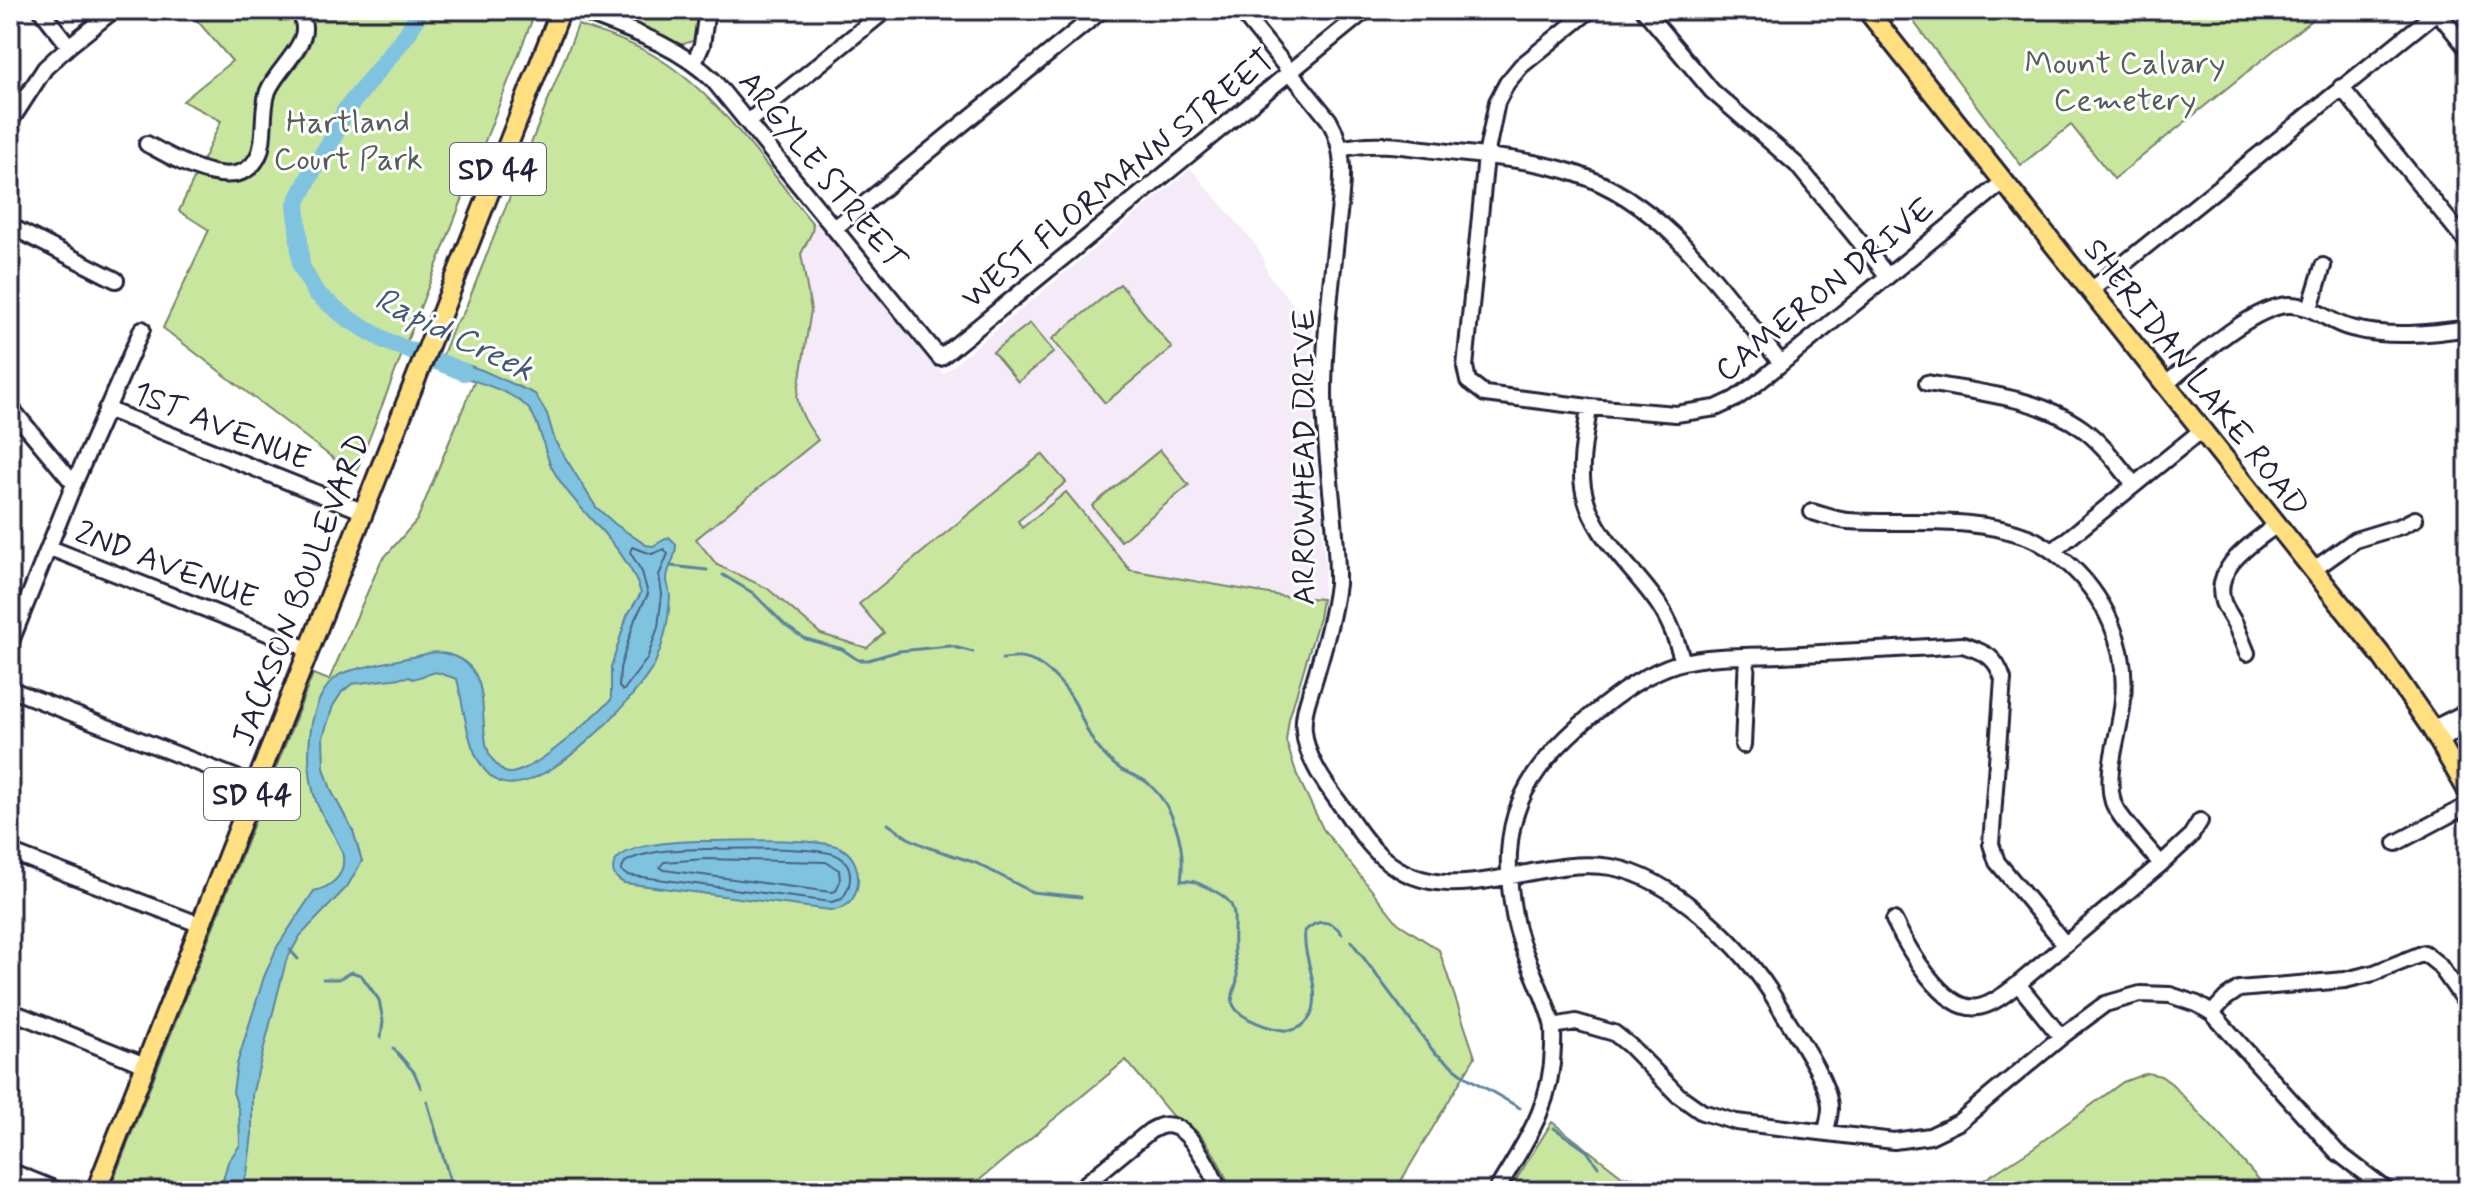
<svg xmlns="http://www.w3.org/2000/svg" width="2478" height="1201" font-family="Mynerve,sans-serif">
<rect width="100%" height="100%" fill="#fff"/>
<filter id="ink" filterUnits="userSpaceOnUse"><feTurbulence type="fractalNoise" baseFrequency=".0125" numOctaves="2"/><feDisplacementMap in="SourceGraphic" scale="16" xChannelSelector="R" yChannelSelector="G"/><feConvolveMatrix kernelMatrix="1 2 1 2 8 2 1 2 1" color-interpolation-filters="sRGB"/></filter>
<g filter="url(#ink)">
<!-- built -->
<path fill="#f4eaf8" d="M1191,169L1250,238L1262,255L1268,274L1312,327L1313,424L1325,567L1322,599L1281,596L1129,570L1066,492L867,648L821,634L767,588L717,565L695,540L818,440L802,415L797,397L811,310L801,254L812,232L813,224L818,220L943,374Z"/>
<!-- green -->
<path fill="#c9e69e" stroke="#76846c" stroke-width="2" d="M188,10H536L355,475L163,328L209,230L179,211L221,121L183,101L232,61Z
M600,10H700L697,29L693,41L680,45Z
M1905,10H2324L2114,179L2071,125L2021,165Z
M578,25C604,34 634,43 658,58C721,97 766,167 813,224L812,232L801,254L811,310L797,397C800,414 808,426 818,440L696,539L717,565L767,588L821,634L867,648L884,633L859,604L1042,454L1066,482L1018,521L1022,528L1066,492L1130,570L1281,596L1322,599L1319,618L1289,719L1286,741L1297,775L1323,829L1398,923L1439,950L1475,1057L1395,1191H1231C1221,1163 1202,1125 1172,1116L1126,1060L966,1191H122L124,1185L113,1181L313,674L329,680L381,561L417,520L476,377L440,362L455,324L463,314L472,292Z
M1120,284L1172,348L1105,403L1052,339Z
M1030,323L1054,352L1018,382L993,352Z
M1160,450L1189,485L1121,541L1092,506Z
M2147,1073L2161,1076L2172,1084L2225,1141L2269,1191H1967L2033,1148L2123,1082Z
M1552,1122L1622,1176L1730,1191H1509Z"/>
<!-- water -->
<path fill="#80c3e1" stroke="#5a839f" stroke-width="2" d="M446,358L482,370L535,394L547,414L555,441L596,507L615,524L646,545L653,546L669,537L676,544C676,561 667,567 667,579C667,585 670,591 670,597C669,618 664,643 655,663C638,697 538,805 496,780C467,763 465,709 457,679L436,672L413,679L409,677L352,684L342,692L333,706L323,737L324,768L332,792L353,831L362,861L347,887L300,936L286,961L252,1095V1134L247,1174L239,1191H220L228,1162L240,1145L239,1111L233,1092L237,1064L264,977L277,947L314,891C331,887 345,876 343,857C342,843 321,817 316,801C304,766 305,699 339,675C348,668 417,657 434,652C511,658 464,741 500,768C504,772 505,773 511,773C539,769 589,720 611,700V667L627,616L641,593C625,542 577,514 552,468C543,451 540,418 526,406C507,388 466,379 441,370Z
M706,841C733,841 821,837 841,848C868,862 862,912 830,910L624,883C618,880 613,876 613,869C613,842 686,841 706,841Z"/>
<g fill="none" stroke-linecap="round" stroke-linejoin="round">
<!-- shore -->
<path stroke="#48627d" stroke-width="2" d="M632,547L652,554L664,549L668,554L659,575L662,594L658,627L647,659L623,691L619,687L620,668L635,619L648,594L642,572L630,552Z
M706,849C732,849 820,846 838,856C855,865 852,886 842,899L831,902L627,875L621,871L625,862C648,849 679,850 706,849Z
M706,859L826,862L839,870L840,881L836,891L831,892L664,870L660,867L664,862Z"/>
<!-- stream -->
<path stroke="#5a839f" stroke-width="3" d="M671,566L707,570
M723,575L753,593L785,625L796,633L806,639L842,649L858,660H868L899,651L950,646L973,652
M1002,659C1008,659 1015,657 1021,658C1043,660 1066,686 1076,705C1082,718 1086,731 1095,744C1102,753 1112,764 1122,770C1131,775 1141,777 1149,784C1175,808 1186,847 1181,881C1191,880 1195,882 1204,886C1244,903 1232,913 1234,949C1234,960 1238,970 1237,980C1236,988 1230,996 1233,1004C1238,1019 1276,1032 1292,1030C1302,1028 1310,1020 1313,1010C1320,984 1302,957 1305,931C1317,919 1332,919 1342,934
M888,824L908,838L927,847L976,863L1032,892L1081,897
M1351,941L1434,1052L1468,1078L1520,1108
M290,950L298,959
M323,979H339L351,972L361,975L379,1000L383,1021L381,1037
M393,1048L414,1072L421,1088
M427,1101L453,1191
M1554,1128L1587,1151L1598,1167"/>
<!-- river -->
<path stroke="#80c3e1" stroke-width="18" d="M420,10L408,33L345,111L332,140L315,166L296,204L301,266L316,293L347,318L386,341L464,372"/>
<!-- minor casing -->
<g stroke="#22223b" stroke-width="20">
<path id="minor" d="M41,10L69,46
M578,10C625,29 675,43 713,80L940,358L1366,10
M1240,10L1329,120C1348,153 1342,187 1338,222C1332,279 1324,337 1324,394C1324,457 1338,521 1337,584C1333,617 1324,647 1315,678C1310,695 1302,713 1304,731C1306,760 1329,789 1345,811C1356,827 1368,845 1383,858C1449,916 1535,854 1611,867C1672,877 1746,949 1776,1001C1790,1026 1830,1081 1830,1108C1830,1116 1827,1125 1826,1132
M1590,10L1521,66L1507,83L1497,102L1486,156L1465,367L1468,381L1485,394L1589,407L1676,414L1716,408L1735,399L1756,384L2003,182
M1644,10L1712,91L1797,165L1887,275
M2437,11L2468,50
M694,63L702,45L707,10
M2341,87L2468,244
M749,121L886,10
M10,122L45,68L69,46L114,10
M147,144C175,159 242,200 260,152C266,133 261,112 268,91C276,71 305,48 304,28C304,22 301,16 300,10
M1341,149C1378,139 1419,149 1457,153C1497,157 1539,161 1577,174C1668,204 1723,293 1781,363
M10,226L116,280
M835,228L1102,10
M2090,291L2439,10
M2310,308L2323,266
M1927,383C1979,393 2039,397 2083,429C2103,444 2118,465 2134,484
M2165,385C2194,361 2251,307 2288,305C2313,304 2329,323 2351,328C2389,338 2430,334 2468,328
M10,407L74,484
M1589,407C1586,433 1579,461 1583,487C1591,536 1633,566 1659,605C1671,623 1677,642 1683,662
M106,409L362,511
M1812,512C1824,515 1836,520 1848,521C1909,525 1970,515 2028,537C2041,542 2053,551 2064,560C2105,595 2128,645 2123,699C2121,732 2104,769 2113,802C2117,816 2150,850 2161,864
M50,548L308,649
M2053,551L2202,430
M2313,570L2355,540L2401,526L2415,519
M10,644L74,484L142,329
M2247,653C2243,643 2239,633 2235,624C2231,616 2226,610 2223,602C2212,566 2254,543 2276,525
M10,689L255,785
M2432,729L2468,711
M2440,741L2468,724
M1743,745L1747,656
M2396,843L2468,805
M10,852L201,925
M1894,920C1907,947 1944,1014 1979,1007C1993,1004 2007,993 2018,984L2161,864L2190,837L2200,821
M2018,984L2061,1037
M10,1011L145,1065
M2212,1013L2226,998L2239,989L2345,980L2374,973L2424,953L2439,965L2468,1006
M1553,1026L1576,1022L1614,1033L1629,1045L1678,1095L1702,1112L1736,1122L1894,1141L1930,1136L1959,1122L2061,1037L2105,1004L2140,994L2170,995L2197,1004L2212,1013L2337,1152L2388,1191
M10,1171L59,1191
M1077,1191L1150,1131C1159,1126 1166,1123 1175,1127C1193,1134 1213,1173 1219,1191
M1496,1191C1525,1142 1552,1107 1553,1047C1553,1040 1554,1031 1552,1023C1543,988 1520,952 1514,915C1497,822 1521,774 1592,715C1619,693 1646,673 1679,663C1709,655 1750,656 1782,655C1842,652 1902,649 1963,645C1985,653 1995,655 2003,679L1991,844L1997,862L2065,944"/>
</g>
<!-- major casing -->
<g stroke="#22223b" stroke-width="24">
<path id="major" d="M1867,10L2381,655L2432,729L2468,791
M96,1191L561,10"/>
</g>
<!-- minor -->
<use href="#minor" stroke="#fff" stroke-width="14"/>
<!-- major -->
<use href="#major" stroke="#ffdf80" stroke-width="18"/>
</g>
</g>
<g text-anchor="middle" stroke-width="6" stroke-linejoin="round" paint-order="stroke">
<!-- shield labels -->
<g fill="#fff" stroke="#646476" stroke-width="2">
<rect x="450" y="143" width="96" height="52" rx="6"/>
<rect x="204" y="768" width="96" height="52" rx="6"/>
</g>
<g font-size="30" font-weight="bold" fill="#22223b">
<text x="498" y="179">SD 44</text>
<text x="252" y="804">SD 44</text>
</g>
<!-- park labels -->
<g font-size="32" fill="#545d59" stroke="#fff">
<text x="2125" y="73">Mount Calvary<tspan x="2125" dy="37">Cemetery</tspan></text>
<text x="348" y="132">Hartland<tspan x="348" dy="37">Court Park</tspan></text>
</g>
<!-- street labels -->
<g font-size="32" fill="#22223b" stroke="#fff">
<text transform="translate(823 170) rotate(51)" y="11">ARGYLE STREET</text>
<text transform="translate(1117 178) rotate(-39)" y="11">WEST FLORMANN STREET</text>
<text transform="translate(1824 289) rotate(-39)" y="11">CAMERON DRIVE</text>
<text transform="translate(2197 377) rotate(52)" y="11">SHERIDAN LAKE ROAD</text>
<text transform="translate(222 425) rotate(22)" y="11">1ST AVENUE</text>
<text transform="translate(1303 457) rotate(-90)" y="11">ARROWHEAD DRIVE</text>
<text transform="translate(167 564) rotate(21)" y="11">2ND AVENUE</text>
<text transform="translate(300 589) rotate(-69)" y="11">JACKSON BOULEVARD</text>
</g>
<!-- water labels -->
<g font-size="34" font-style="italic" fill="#435a75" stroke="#fff">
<text transform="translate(455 333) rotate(26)" y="12">Rapid Creek</text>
</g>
</g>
<!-- margin -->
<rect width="2478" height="1201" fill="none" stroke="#fff" stroke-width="40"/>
<rect x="20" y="20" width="2438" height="1161" fill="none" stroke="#22223b" stroke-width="3" filter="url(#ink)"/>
</svg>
